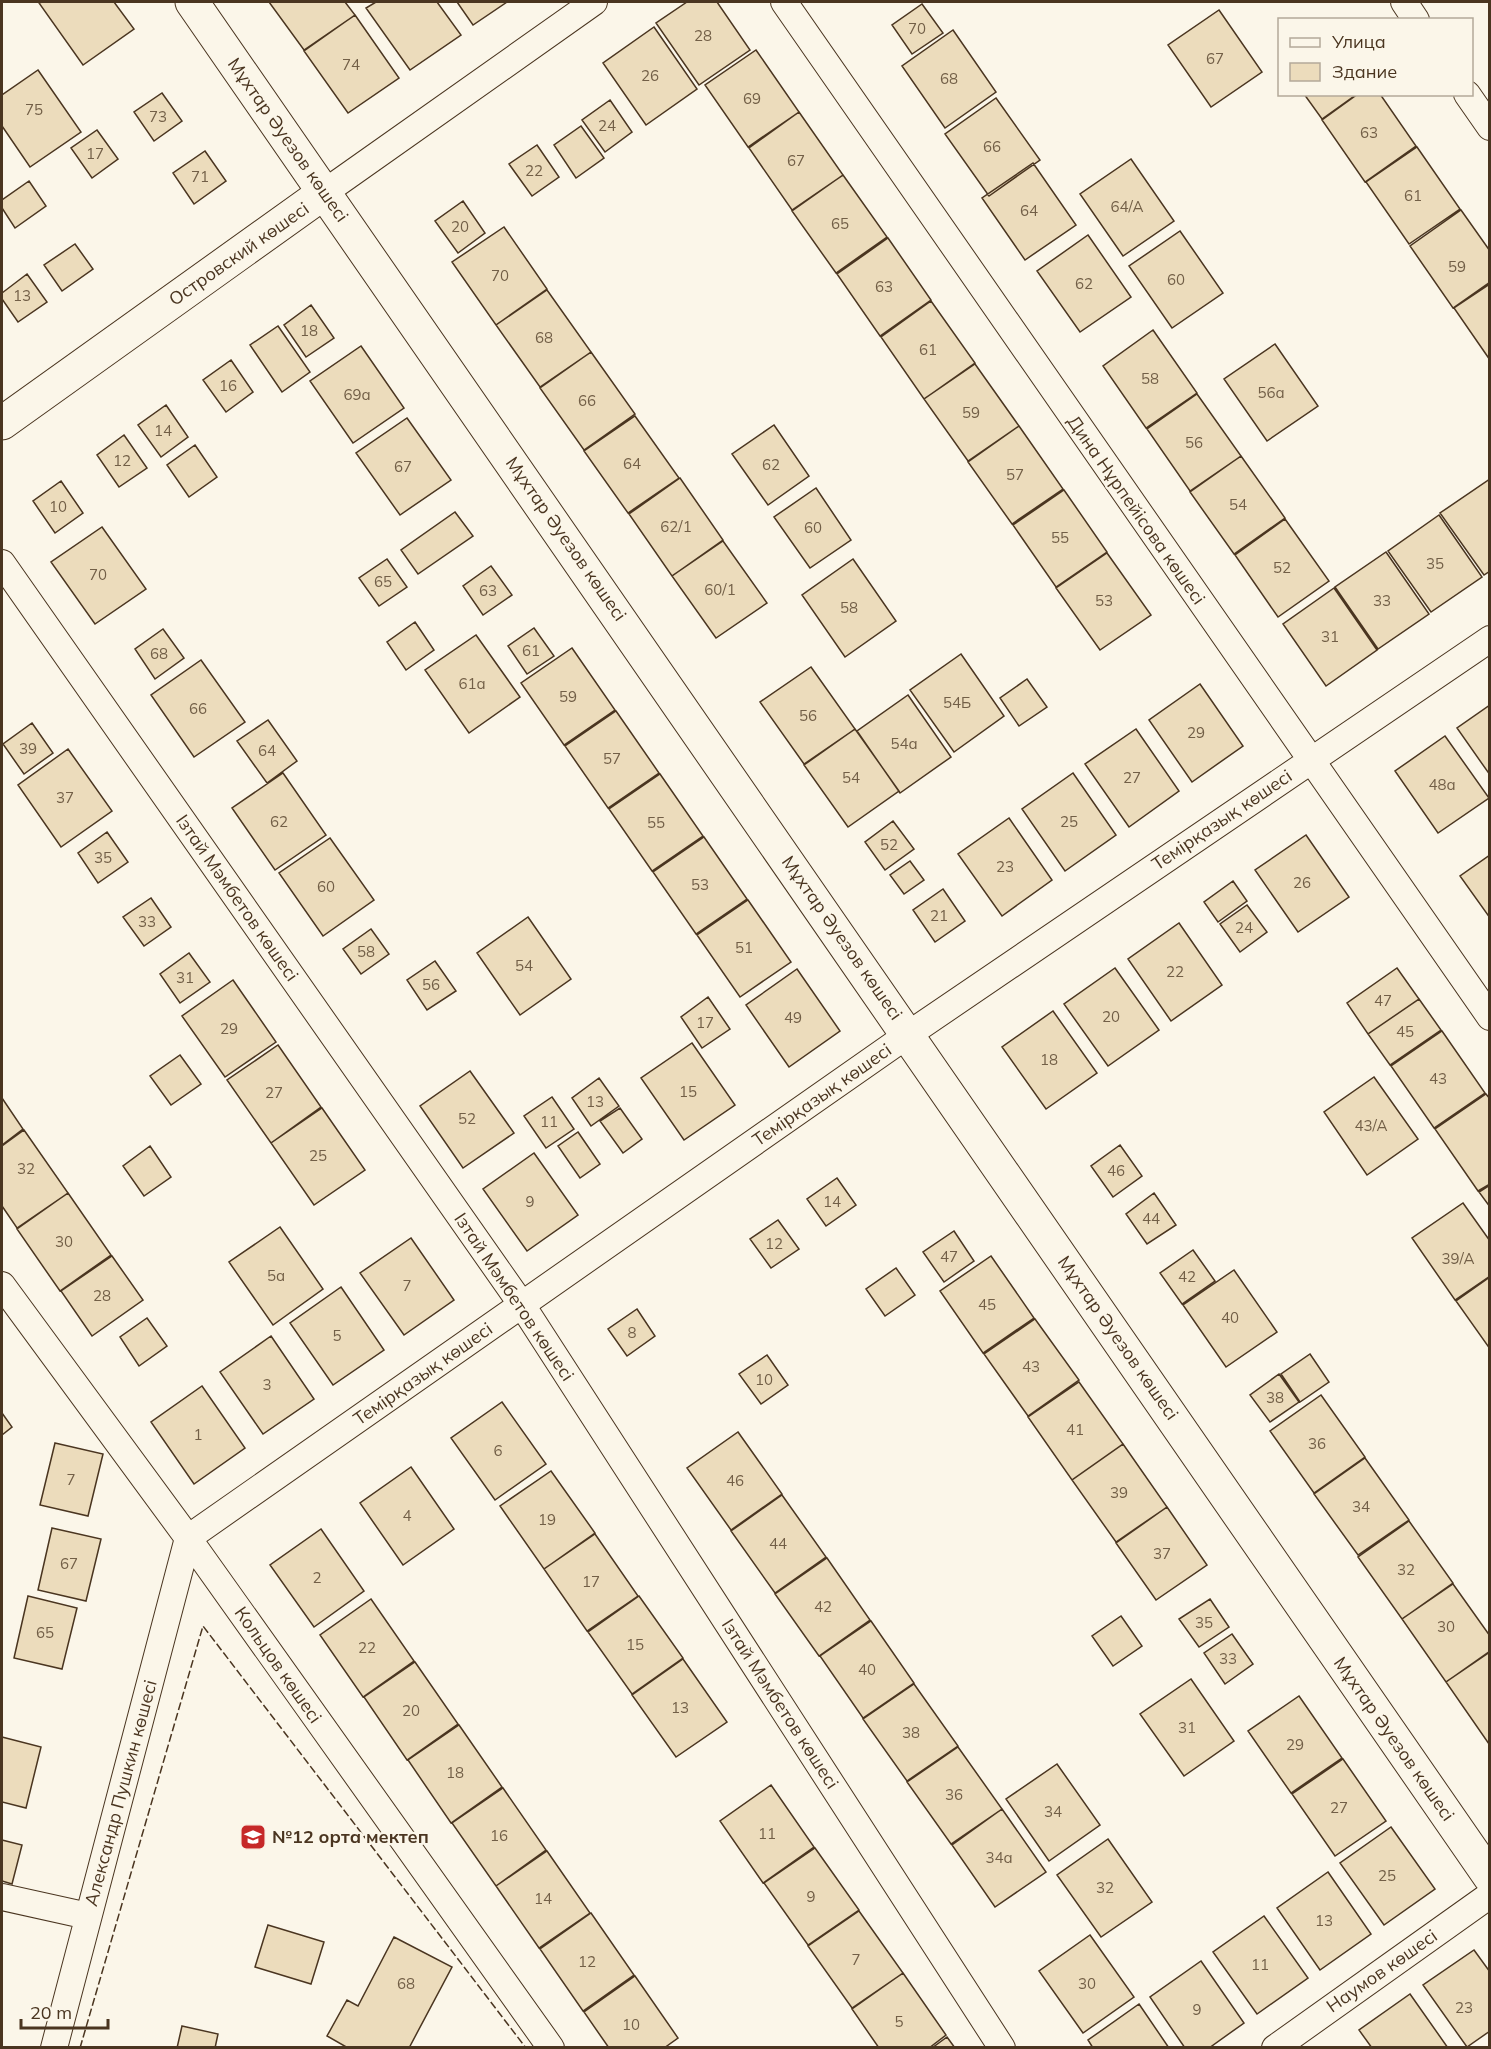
<svg xmlns="http://www.w3.org/2000/svg" width="1491" height="2049" font-family="Mulish,sans-serif">
<rect width="100%" height="100%" fill="#fbf6e9"/>
<!-- building -->
<path fill="#ecdcbc" stroke="#4a3520" stroke-width="1.5" d="M42,2H114L134,29L83,65L39,3Z
M269,2H345L355,15L304,50Z
M376,2H437L461,35L410,70L366,8Z
M457,2H507L473,25Z
M687,2H717L750,50L699,85L656,23Z
M922,4L943,33L912,54L892,25Z
M1219,10L1262,72L1211,107L1168,45Z
M355,15L399,78L348,113L304,51Z
M654,27L697,89L646,125L603,63Z
M953,30L996,92L945,128L902,66Z
M756,50L799,112L748,147L705,85Z
M38,70L81,132L30,167L2,126V95Z
M162,93L182,121L154,141L134,112Z
M1304,94H1357L1322,119Z
M1358,94H1380L1416,146L1365,182L1322,120Z
M996,98L1040,160L989,196L945,134Z
M610,100L632,132L605,152L582,120Z
M799,112L843,175L792,210L749,148Z
M581,126L604,158L576,178L554,145Z
M97,130L118,159L92,178L71,148Z
M537,145L559,177L532,196L509,164Z
M1417,147L1460,209L1409,244L1366,182Z
M205,151L226,181L194,204L173,173Z
M1131,159L1174,221L1123,256L1080,194Z
M1033,163L1076,225L1025,260L982,198Z
M843,175L887,237L836,273L792,211Z
M29,181L46,206L15,228L2,208V200Z
M463,201L485,233L458,253L435,221Z
M1461,210L1490,251V282L1453,308L1410,246Z
M504,227L547,289L496,325L452,262Z
M1180,231L1223,293L1172,328L1129,266Z
M1088,235L1131,297L1080,332L1037,271Z
M888,238L931,300L880,336L837,274Z
M75,244L93,269L62,291L44,265Z
M27,274L47,302L18,322L2,299V293Z
M1490,284V360L1454,308Z
M547,290L591,352L540,387L496,325Z
M931,301L975,363L924,399L881,337Z
M311,305L334,338L306,357L284,325Z
M278,326L310,372L282,392L250,345Z
M1153,330L1197,393L1146,428L1103,366Z
M1275,344L1318,406L1267,441L1224,379Z
M361,346L404,408L353,443L310,381Z
M591,352L635,414L584,450L540,388Z
M231,360L253,392L226,412L203,380Z
M975,364L1019,426L968,461L924,399Z
M1197,394L1241,456L1190,491L1147,429Z
M166,405L188,437L161,457L138,425Z
M635,416L679,478L628,513L584,451Z
M407,418L451,480L400,515L356,453Z
M774,425L809,476L768,505L732,454Z
M1019,426L1063,489L1012,524L968,462Z
M124,435L147,468L119,487L97,455Z
M195,445L217,477L189,497L167,465Z
M1241,456L1285,518L1234,554L1190,492Z
M680,478L723,540L672,576L629,514Z
M1490,479V571L1484,575L1440,513Z
M61,481L83,513L55,533L33,501Z
M816,488L851,540L810,568L774,517Z
M1064,490L1107,552L1056,587L1013,525Z
M455,512L473,536L418,574L401,550Z
M1439,515L1482,577L1431,612L1388,551Z
M1285,519L1329,581L1278,617L1235,555Z
M102,527L146,589L95,624L51,562Z
M723,541L767,603L716,638L672,576Z
M1386,552L1429,614L1378,649L1335,587Z
M1107,553L1151,615L1100,650L1056,588Z
M387,559L407,587L379,606L359,578Z
M853,559L896,621L845,657L802,595Z
M491,566L512,595L483,615L463,586Z
M1334,588L1377,650L1326,686L1283,624Z
M415,622L434,650L406,670L387,642Z
M534,628L554,656L527,674L508,646Z
M163,629L184,658L155,679L135,649Z
M476,635L520,697L469,733L425,670Z
M572,648L615,710L564,745L521,683Z
M961,654L1004,716L954,752L910,690Z
M201,660L245,722L194,757L151,695Z
M811,667L855,729L804,764L760,702Z
M1027,679L1047,707L1019,726L1000,698Z
M1200,684L1243,746L1192,782L1149,720Z
M908,695L951,757L900,793L857,731Z
M1490,705V775L1457,728Z
M616,711L659,773L608,808L565,746Z
M268,720L297,761L267,783L237,741Z
M32,723L53,753L24,774L3,744Z
M855,729L899,791L848,827L804,765Z
M1136,729L1179,791L1129,827L1085,764Z
M1445,736L1489,798L1438,833L1395,771Z
M68,749L112,811L61,847L18,785Z
M283,773L326,835L275,870L232,808Z
M1073,773L1116,835L1065,871L1022,809Z
M660,774L703,836L652,871L609,809Z
M1009,818L1052,880L1002,916L958,854Z
M893,821L914,849L885,870L865,842Z
M107,832L128,862L98,883L78,853Z
M1306,835L1349,897L1298,932L1255,870Z
M704,837L747,899L696,934L653,872Z
M330,838L374,900L323,936L279,873Z
M1490,855V918L1460,876Z
M910,861L924,880L904,894L890,875Z
M1233,881L1247,901L1218,922L1204,902Z
M943,889L965,921L935,942L913,910Z
M151,898L171,927L144,946L123,917Z
M748,900L791,962L740,997L697,935Z
M1247,905L1267,932L1240,952L1220,924Z
M528,917L571,979L520,1015L477,953Z
M1179,923L1222,985L1171,1021L1128,959Z
M371,929L389,954L361,974L343,949Z
M189,953L210,982L180,1003L160,974Z
M435,961L456,991L427,1010L407,980Z
M1115,968L1159,1030L1108,1066L1064,1004Z
M1397,968L1419,999L1368,1034L1347,1003Z
M797,969L840,1031L789,1067L746,1005Z
M233,980L276,1042L225,1077L182,1016Z
M708,997L730,1029L702,1048L681,1017Z
M1419,999L1441,1030L1390,1065L1368,1034Z
M1053,1011L1097,1073L1046,1109L1002,1047Z
M1442,1031L1485,1093L1434,1128L1391,1066Z
M692,1043L735,1105L684,1140L641,1078Z
M278,1045L321,1107L271,1143L227,1080Z
M180,1055L201,1084L171,1105L150,1076Z
M470,1071L514,1133L463,1168L420,1106Z
M1374,1077L1418,1139L1367,1175L1324,1112Z
M599,1078L619,1106L591,1126L572,1098Z
M1486,1094L1490,1099V1184L1478,1191L1435,1129Z
M552,1097L574,1129L546,1148L524,1116Z
M2,1098L23,1129L2,1145Z
M322,1108L365,1170L314,1205L271,1143Z
M620,1108L642,1139L623,1153L600,1121Z
M24,1130L68,1193L17,1228L2,1206V1146Z
M578,1132L600,1164L580,1178L558,1146Z
M1120,1145L1142,1176L1113,1197L1091,1166Z
M150,1146L171,1177L144,1196L123,1166Z
M534,1153L578,1215L527,1251L483,1189Z
M837,1178L856,1205L826,1226L807,1199Z
M1490,1185V1207L1479,1192Z
M68,1193L111,1255L60,1291L17,1229Z
M1154,1193L1176,1225L1147,1244L1126,1214Z
M1463,1203L1490,1241V1276L1455,1300L1412,1238Z
M778,1220L799,1249L771,1268L750,1239Z
M280,1227L323,1289L273,1325L229,1262Z
M954,1231L974,1261L944,1282L923,1252Z
M411,1238L454,1300L404,1335L360,1273Z
M1193,1250L1215,1281L1182,1304L1160,1273Z
M112,1256L143,1300L92,1336L61,1291Z
M991,1256L1034,1318L983,1353L940,1291Z
M896,1268L915,1295L885,1316L866,1289Z
M1234,1270L1277,1332L1226,1367L1183,1305Z
M1490,1277V1349L1456,1301Z
M341,1287L384,1350L333,1385L290,1323Z
M637,1309L655,1336L627,1356L608,1329Z
M147,1318L167,1346L139,1366L120,1337Z
M1035,1319L1079,1380L1028,1416L984,1354Z
M271,1336L314,1399L263,1434L220,1372Z
M1310,1354L1329,1382L1300,1402L1281,1374Z
M767,1355L788,1385L761,1404L739,1374Z
M1279,1374L1299,1402L1270,1422L1250,1395Z
M1079,1382L1123,1444L1072,1480L1028,1417Z
M202,1386L245,1448L194,1484L151,1422Z
M1321,1395L1365,1457L1314,1493L1270,1431Z
M502,1402L546,1464L495,1500L451,1438Z
M2,1413L12,1427L2,1435Z
M738,1432L782,1494L731,1530L687,1468Z
M55,1443L103,1454L88,1516L40,1505Z
M1123,1444L1167,1507L1116,1542L1072,1480Z
M1365,1458L1409,1520L1358,1555L1314,1494Z
M411,1467L454,1529L403,1565L360,1503Z
M551,1471L595,1533L544,1569L500,1506Z
M782,1495L826,1557L775,1593L731,1531Z
M1167,1507L1207,1565L1156,1600L1116,1543Z
M1409,1521L1453,1583L1402,1619L1358,1557Z
M52,1528L101,1539L86,1601L38,1590Z
M321,1529L364,1591L314,1627L270,1565Z
M595,1534L638,1596L587,1631L544,1569Z
M827,1558L870,1620L819,1656L775,1594Z
M1453,1584L1490,1636V1651L1446,1682L1402,1619Z
M28,1596L77,1608L62,1669L14,1658Z
M639,1596L683,1658L632,1694L588,1632Z
M371,1599L414,1661L363,1697L320,1635Z
M1210,1599L1229,1627L1199,1647L1179,1619Z
M1121,1616L1142,1646L1113,1666L1092,1636Z
M871,1621L914,1683L863,1718L820,1656Z
M1232,1634L1253,1664L1225,1684L1204,1653Z
M1490,1652V1744H1489L1446,1682Z
M683,1659L727,1722L676,1757L632,1695Z
M415,1662L458,1724L407,1760L364,1697Z
M1191,1679L1234,1741L1184,1776L1140,1714Z
M914,1684L958,1746L907,1781L863,1719Z
M1299,1696L1342,1758L1291,1793L1248,1731Z
M459,1725L502,1787L451,1823L408,1760Z
M2,1737L41,1747L26,1808L2,1802Z
M958,1747L1002,1809L951,1844L907,1782Z
M1343,1759L1386,1821L1335,1856L1292,1794Z
M1057,1764L1100,1825L1049,1861L1006,1799Z
M771,1785L814,1847L763,1883L720,1821Z
M503,1788L546,1850L496,1886L452,1823Z
M1002,1809L1046,1872L995,1907L952,1845Z
M1391,1827L1435,1889L1384,1925L1340,1863Z
M1108,1839L1152,1902L1101,1937L1057,1875Z
M2,1840L22,1845L12,1884L2,1881Z
M815,1848L859,1910L808,1945L764,1883Z
M547,1851L590,1913L539,1948L496,1886Z
M1328,1872L1371,1934L1320,1970L1277,1908Z
M859,1911L903,1973L852,2008L808,1946Z
M591,1913L634,1975L583,2011L540,1949Z
M1264,1916L1308,1978L1257,2014L1213,1952Z
M268,1925L324,1942L311,1984L255,1967Z
M1090,1935L1134,1997L1083,2033L1039,1971Z
M394,1937L452,1967L409,2048H348L327,2036L347,2000L358,2006Z
M1474,1950L1490,1972V2031L1467,2047L1423,1985Z
M1201,1961L1244,2023L1209,2048H1185L1150,1997Z
M903,1973L946,2035L929,2048H879L852,2009Z
M635,1976L678,2038L664,2048H609L584,2012Z
M1410,1994L1448,2048H1372L1359,2030Z
M1139,2004L1169,2048H1093L1088,2040Z
M182,2026L218,2034L215,2048H177Z
M947,2037L955,2048H932Z"/>
<g fill="none" stroke-linecap="round" stroke-linejoin="round">
<!-- minor casing -->
<g stroke="#4a3520" stroke-width="28">
<path id="minor" d="M784,2L1490,1017
M1404,2L1416,20
M1467,94L1490,127
M325,192L594,2
M2,563L522,1305L1002,2048
M2,1285L188,1538L551,2048
M2,1897L88,1916
M54,2048L188,1538L909,1034L1490,639
M1275,2048L1490,1895"/>
</g>
<!-- tertiary casing -->
<g stroke="#4a3520" stroke-width="35">
<path id="tertiary" d="M192,2L1490,1877
M2,423L325,192"/>
</g>
<!-- minor -->
<use href="#minor" stroke="#fbf6e9" stroke-width="26"/>
<!-- tertiary -->
<use href="#tertiary" stroke="#fbf6e9" stroke-width="33"/>
<!-- fence -->
<path stroke="#4a3520" stroke-width="1.5" stroke-dasharray="8 3" stroke-linecap="butt" d="M80,2048L203,1626L526,2048"/>
</g>
<!-- icons -->
<defs>
<g id="school-square" transform="scale(1.35)"><rect x="-9" y="-9" width="18" height="18" rx="4" fill="#c62828" stroke="#fbf6e9"/><path d="M0-5L7-2L0 1L-7-2ZM-4 1L0 2.5L4 1V4Q0 6-4 4Z" fill="#fff"/></g>
</defs>
<g fill-rule="evenodd">
<use href="#school-square" x="253" y="1837"/>
</g>
<g text-anchor="middle" stroke-width="4.5" stroke-linejoin="round" paint-order="stroke">
<!-- number labels -->
<g font-size="15" fill="#725f47">
<text x="917" y="34">70</text>
<text x="703" y="41">28</text>
<text x="1215" y="64">67</text>
<text x="351" y="70">74</text>
<text x="650" y="81">26</text>
<text x="949" y="84">68</text>
<text x="752" y="104">69</text>
<text x="34" y="115">75</text>
<text x="158" y="122">73</text>
<text x="607" y="131">24</text>
<text x="1369" y="138">63</text>
<text x="992" y="152">66</text>
<text x="95" y="159">17</text>
<text x="796" y="166">67</text>
<text x="534" y="176">22</text>
<text x="200" y="182">71</text>
<text x="1413" y="201">61</text>
<text x="1127" y="212">64/А</text>
<text x="1029" y="216">64</text>
<text x="840" y="229">65</text>
<text x="460" y="232">20</text>
<text x="1457" y="272">59</text>
<text x="500" y="281">70</text>
<text x="1176" y="285">60</text>
<text x="1084" y="289">62</text>
<text x="884" y="292">63</text>
<text x="22" y="301">13</text>
<text x="309" y="336">18</text>
<text x="544" y="343">68</text>
<text x="928" y="355">61</text>
<text x="1150" y="384">58</text>
<text x="228" y="391">16</text>
<text x="1271" y="398">56а</text>
<text x="357" y="400">69а</text>
<text x="587" y="406">66</text>
<text x="971" y="418">59</text>
<text x="163" y="436">14</text>
<text x="1194" y="448">56</text>
<text x="122" y="466">12</text>
<text x="632" y="469">64</text>
<text x="771" y="470">62</text>
<text x="403" y="472">67</text>
<text x="1015" y="480">57</text>
<text x="1238" y="510">54</text>
<text x="58" y="512">10</text>
<text x="676" y="532">62/1</text>
<text x="813" y="533">60</text>
<text x="1060" y="543">55</text>
<text x="1435" y="569">35</text>
<text x="1282" y="573">52</text>
<text x="98" y="580">70</text>
<text x="383" y="587">65</text>
<text x="720" y="595">60/1</text>
<text x="488" y="596">63</text>
<text x="1104" y="606">53</text>
<text x="1382" y="606">33</text>
<text x="849" y="613">58</text>
<text x="1330" y="642">31</text>
<text x="531" y="656">61</text>
<text x="159" y="659">68</text>
<text x="472" y="689">61а</text>
<text x="568" y="702">59</text>
<text x="957" y="708">54Б</text>
<text x="198" y="714">66</text>
<text x="808" y="721">56</text>
<text x="1196" y="738">29</text>
<text x="904" y="749">54а</text>
<text x="28" y="754">39</text>
<text x="267" y="756">64</text>
<text x="612" y="764">57</text>
<text x="851" y="783">54</text>
<text x="1132" y="783">27</text>
<text x="1442" y="790">48а</text>
<text x="65" y="803">37</text>
<text x="279" y="827">62</text>
<text x="1069" y="827">25</text>
<text x="656" y="828">55</text>
<text x="889" y="850">52</text>
<text x="103" y="863">35</text>
<text x="1005" y="872">23</text>
<text x="1302" y="888">26</text>
<text x="700" y="890">53</text>
<text x="326" y="892">60</text>
<text x="939" y="921">21</text>
<text x="147" y="927">33</text>
<text x="1244" y="933">24</text>
<text x="744" y="953">51</text>
<text x="366" y="957">58</text>
<text x="524" y="971">54</text>
<text x="1175" y="977">22</text>
<text x="185" y="983">31</text>
<text x="431" y="990">56</text>
<text x="1383" y="1006">47</text>
<text x="1111" y="1022">20</text>
<text x="793" y="1023">49</text>
<text x="705" y="1028">17</text>
<text x="229" y="1034">29</text>
<text x="1405" y="1037">45</text>
<text x="1049" y="1065">18</text>
<text x="1438" y="1084">43</text>
<text x="688" y="1097">15</text>
<text x="274" y="1098">27</text>
<text x="595" y="1107">13</text>
<text x="467" y="1124">52</text>
<text x="549" y="1127">11</text>
<text x="1371" y="1131">43/А</text>
<text x="318" y="1161">25</text>
<text x="26" y="1174">32</text>
<text x="1116" y="1176">46</text>
<text x="530" y="1207">9</text>
<text x="832" y="1207">14</text>
<text x="1151" y="1224">44</text>
<text x="64" y="1247">30</text>
<text x="774" y="1249">12</text>
<text x="949" y="1262">47</text>
<text x="1458" y="1264">39/А</text>
<text x="276" y="1281">5а</text>
<text x="1187" y="1282">42</text>
<text x="407" y="1291">7</text>
<text x="102" y="1301">28</text>
<text x="987" y="1310">45</text>
<text x="1230" y="1323">40</text>
<text x="632" y="1338">8</text>
<text x="337" y="1341">5</text>
<text x="1031" y="1372">43</text>
<text x="764" y="1385">10</text>
<text x="267" y="1390">3</text>
<text x="1275" y="1403">38</text>
<text x="1075" y="1435">41</text>
<text x="198" y="1440">1</text>
<text x="1317" y="1449">36</text>
<text x="498" y="1456">6</text>
<text x="71" y="1485">7</text>
<text x="735" y="1486">46</text>
<text x="1119" y="1498">39</text>
<text x="1361" y="1512">34</text>
<text x="407" y="1521">4</text>
<text x="547" y="1525">19</text>
<text x="778" y="1549">44</text>
<text x="1162" y="1559">37</text>
<text x="69" y="1569">67</text>
<text x="1406" y="1575">32</text>
<text x="317" y="1583">2</text>
<text x="591" y="1587">17</text>
<text x="823" y="1612">42</text>
<text x="1204" y="1628">35</text>
<text x="1446" y="1632">30</text>
<text x="45" y="1638">65</text>
<text x="635" y="1650">15</text>
<text x="367" y="1653">22</text>
<text x="1228" y="1664">33</text>
<text x="867" y="1675">40</text>
<text x="680" y="1713">13</text>
<text x="411" y="1716">20</text>
<text x="1187" y="1733">31</text>
<text x="911" y="1738">38</text>
<text x="1295" y="1750">29</text>
<text x="455" y="1778">18</text>
<text x="954" y="1800">36</text>
<text x="1339" y="1813">27</text>
<text x="1053" y="1817">34</text>
<text x="767" y="1839">11</text>
<text x="499" y="1841">16</text>
<text x="999" y="1863">34а</text>
<text x="1387" y="1881">25</text>
<text x="1105" y="1893">32</text>
<text x="811" y="1902">9</text>
<text x="543" y="1904">14</text>
<text x="1324" y="1926">13</text>
<text x="856" y="1965">7</text>
<text x="587" y="1967">12</text>
<text x="1260" y="1970">11</text>
<text x="406" y="1989">68</text>
<text x="1087" y="1989">30</text>
<text x="1464" y="2013">23</text>
<text x="1197" y="2015">9</text>
<text x="899" y="2027">5</text>
<text x="631" y="2030">10</text>
</g>
<!-- street labels -->
<g font-size="18" fill="#4a3520" stroke="#fbf6e9">
<text transform="translate(288 140) rotate(55)" y="6">Мұхтар Әуезов көшесі</text>
<text transform="translate(239 254) rotate(-35)" y="6">Островский көшесі</text>
<text transform="translate(1136 510) rotate(55)" y="6">Дина Нұрпейісова көшесі</text>
<text transform="translate(566 539) rotate(55)" y="6">Мұхтар Әуезов көшесі</text>
<text transform="translate(1222 820) rotate(-34)" y="6">Темірқазық көшесі</text>
<text transform="translate(237 898) rotate(55)" y="6">Ізтай Мәмбетов көшесі</text>
<text transform="translate(842 938) rotate(55)" y="6">Мұхтар Әуезов көшесі</text>
<text transform="translate(822 1095) rotate(-35)" y="6">Темірқазық көшесі</text>
<text transform="translate(514 1297) rotate(56)" y="6">Ізтай Мәмбетов көшесі</text>
<text transform="translate(1118 1338) rotate(55)" y="6">Мұхтар Әуезов көшесі</text>
<text transform="translate(423 1374) rotate(-35)" y="6">Темірқазық көшесі</text>
<text transform="translate(278 1665) rotate(55)" y="6">Кольцов көшесі</text>
<text transform="translate(780 1704) rotate(57)" y="6">Ізтай Мәмбетов көшесі</text>
<text transform="translate(1394 1739) rotate(55)" y="6">Мұхтар Әуезов көшесі</text>
<text transform="translate(121 1793) rotate(-75)" y="6">Александр Пушкин көшесі</text>
<text transform="translate(1382 1971) rotate(-35)" y="6">Наумов көшесі</text>
</g>
<!-- poi labels -->
<g font-size="18" font-weight="bold" fill="#4a3520" stroke="#fbf6e9" text-anchor="start">
<text x="272" y="1843">№12 орта мектеп</text>
</g>
</g>
<!-- border -->
<rect width="1491" height="2049" fill="none" stroke="#4a3520" stroke-width="6"/>
<!-- legend -->
<rect x="1278" y="18" width="195" height="78" fill="#fbf6e9" stroke="#b4a999" stroke-width="1.5"/>
<rect x="1290" y="38" width="30" height="9" fill="#fbf6e9" stroke="#b4a999" stroke-width="1.5"/>
<text x="1332" y="48" font-size="18" fill="#4a3520">Улица</text>
<rect x="1290" y="63" width="30" height="18" fill="#ecdcbc" stroke="#b4a999" stroke-width="1.5"/>
<text x="1332" y="78" font-size="18" fill="#4a3520">Здание</text>
<!-- scale -->
<path d="M21 2019v9h87v-9" fill="none" stroke="#4a3520" stroke-width="3"/>
<text x="30" y="2019" font-size="18" fill="#4a3520" stroke="#fbf6e9" stroke-width="4.5" paint-order="stroke">20 m</text>
</svg>
